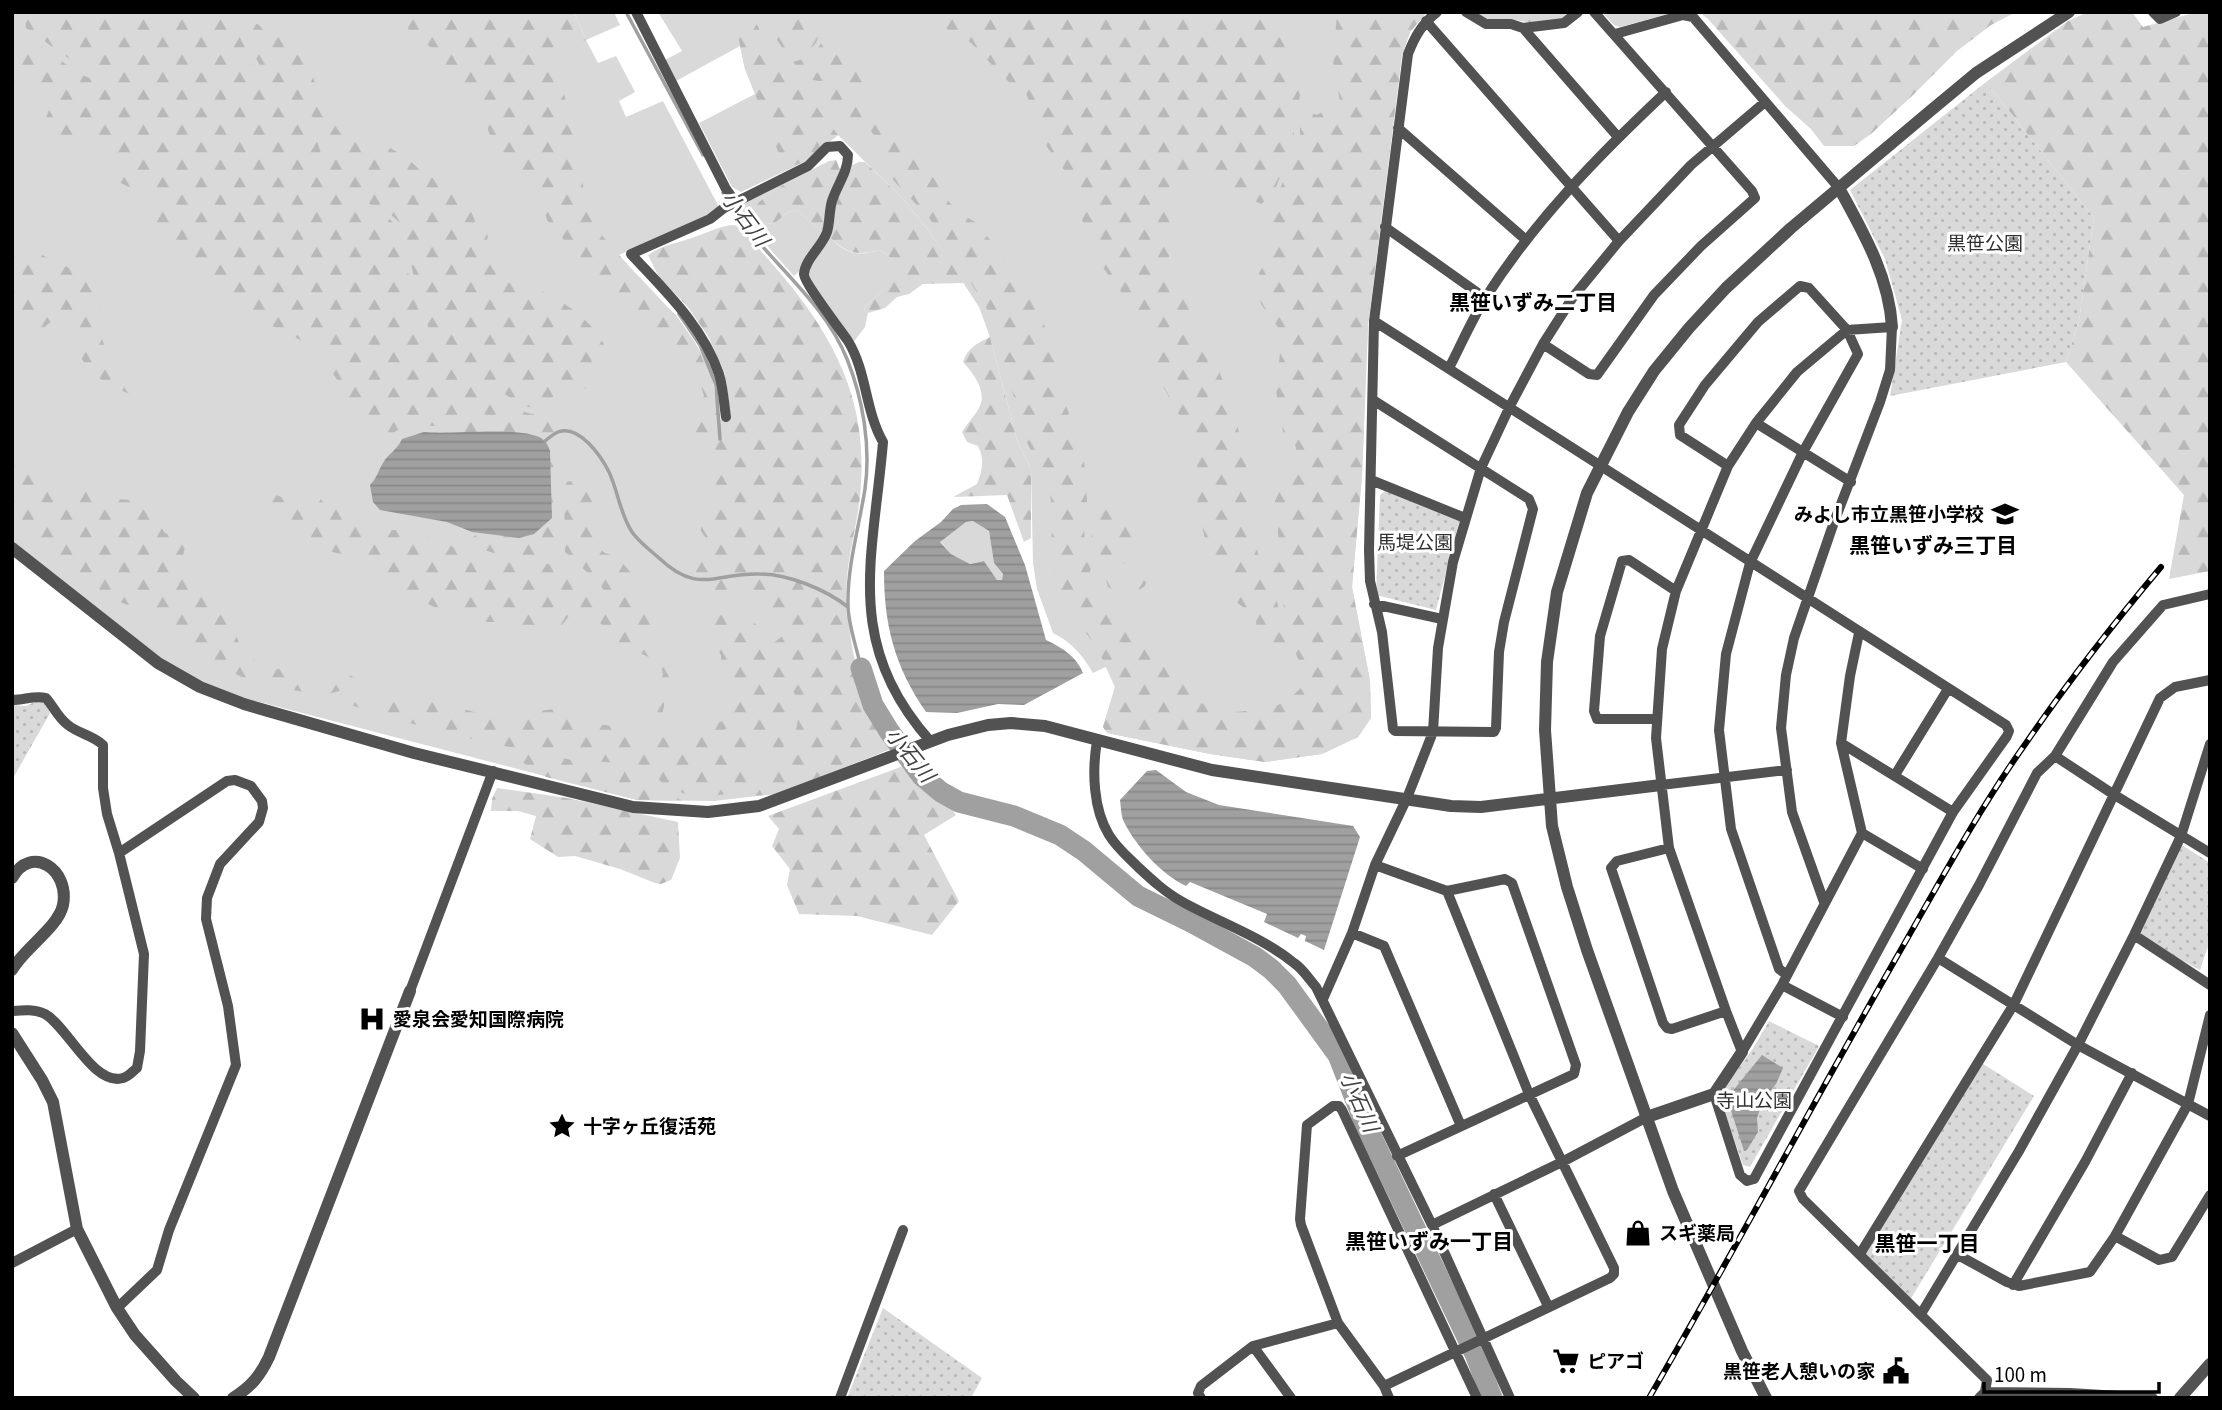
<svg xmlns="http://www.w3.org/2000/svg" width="2222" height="1410" font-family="'Source Sans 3','Noto Sans JP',sans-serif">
<defs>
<pattern id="forest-firs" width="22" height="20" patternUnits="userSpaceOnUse" patternTransform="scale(1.75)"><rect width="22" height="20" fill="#d9d9d9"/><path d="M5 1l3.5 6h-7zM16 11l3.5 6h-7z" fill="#b8b8b8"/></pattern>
<pattern id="park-dots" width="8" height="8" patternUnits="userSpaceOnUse" patternTransform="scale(1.75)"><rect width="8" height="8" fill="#d9d9d9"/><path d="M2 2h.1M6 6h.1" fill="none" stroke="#b8b8b8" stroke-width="1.8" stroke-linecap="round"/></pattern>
<pattern id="water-rules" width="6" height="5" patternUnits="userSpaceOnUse" patternTransform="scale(1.75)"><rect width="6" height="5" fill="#a0a0a0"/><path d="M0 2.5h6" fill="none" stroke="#888"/></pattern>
</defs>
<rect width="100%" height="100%" fill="#fff"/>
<!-- grass -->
<path fill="#d9d9d9" d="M12,12H543L586,40L574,12H614L620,25L586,40L598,63L616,56L635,92L619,101L626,117L663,101L719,207L708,215L619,255C653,294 703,334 714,387C716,398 717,409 718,420L848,617C854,671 864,702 893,748L776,794L714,801L637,800L241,697L204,683L167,664L12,543Z
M658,12H1427L1410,32L1402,55L1368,324L1362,476L1352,587L1370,681L1371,718L1358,737L1322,754L1265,762L1210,754L1107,733L1103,727L1115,687L1106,667L1093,673C1082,654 1072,643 1053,633L1037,589L1033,563L1031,469L1017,440L990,337L979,307L932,235L905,201L838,135L806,161L741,192L732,187L699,123L755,94L745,69L740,46L676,81L665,60L682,51Z
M829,161C812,171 757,194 752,212C758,221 763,224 774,224L788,212L797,210L823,233L801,270L794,276L770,249L737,206Z
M829,237C848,254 855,257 880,250C890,255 894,263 898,274C890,290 873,295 864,309L868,313L865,327L852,344L828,305L809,282L806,272Z
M973,521L989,531L994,563L1003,574L1002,580H997L984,561L970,564L951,554L940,541L966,522Z"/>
<!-- forest -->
<path fill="url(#forest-firs)" d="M32,12H227L266,89L311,120L330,184L342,197L387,216L395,225L427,342L440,358L525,412C539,417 547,413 558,405L563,408L558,417V541C549,577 490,551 466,544L478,533L527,537L534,534L548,522L546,442L537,436L527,435L459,432L447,426H431L412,421L393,433H388L373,422L357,420L347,414L344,390L321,356L312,346L249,314L240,300L216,276L181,257L173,244L180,232C172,223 162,227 153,219L149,201L145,195L119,182L108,160L96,146L86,141L62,137L46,118L52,102L48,93L12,85V25L78,73L92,79L94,72L82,68L26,28L25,20Z
M401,12H574L586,40L556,53L580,173L593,225L651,292L676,315L697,346L713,385L718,420L731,418L725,374L708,336L687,306L659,277L648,255C663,244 680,243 697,236C710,232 721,225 735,225C750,236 762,253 775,267C830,330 867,396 861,482C860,514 850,545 847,577C841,639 861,696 893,748L776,794L752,796C779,774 803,738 797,702C796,696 795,691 789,689C763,678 740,745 702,729L725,720L732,712L722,670L721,655L705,631L708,608L715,605L737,610L758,626L762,637L771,645L785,634C785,622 754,596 742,594C721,591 708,606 690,583C691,568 706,561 711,546L701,531L700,516L716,498L715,485L725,469L723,456L695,432L690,419L704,396L700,382L693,373L670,360L655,332L624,317L601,289L566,256L565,241L547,220L544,207L522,187L498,159L480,106L463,85L442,70L435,50L409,33L407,21Z
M733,12H751L762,35L838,135L806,161L785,169L745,69Z
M760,12H807C820,27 825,39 806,52L787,54L769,29Z
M927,12H1276L1288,61L1300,95L1299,102L1294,127V144L1273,194L1261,204C1244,197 1227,181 1213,169L1203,170L1188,180L1178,188L1173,199L1179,231L1171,247L1166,273L1193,306L1194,322L1203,343L1212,354L1232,403L1246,463L1250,515L1263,578L1277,601L1284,638L1291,654L1280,662L1276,658V644L1271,641L1264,645L1258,639L1256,621L1249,612L1235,601L1230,576L1213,559L1205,539L1197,504L1202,475C1194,462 1189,451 1191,436L1156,374L1155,364L1160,356L1148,328L1095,257L1077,205L1073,182L1047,147L1026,93C1020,87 1013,86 1008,81C990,66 976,42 955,32C945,28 938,28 929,22Z
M1337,12H1427L1410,32L1402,55L1368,324L1362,476L1352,587L1370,681L1371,718L1358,737L1322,754L1265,762L1210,754L1107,733L1103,727L1115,687L1097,647L1071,614L1058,587L1051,561L1052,510L1050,492L1025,438L997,335L986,307L930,219L878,164L876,139L870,129L862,123L839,120L810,84L842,88L869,102L899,127L916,145L944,196L958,212L975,222L1026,283L1039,308L1055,360L1059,384L1084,459L1087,501L1084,525L1085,548L1091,567L1089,577L1091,586L1103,601L1124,611L1158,647L1164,661L1185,684L1197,702L1204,704H1216L1236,712L1266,709L1286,702L1304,685L1303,670L1288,636L1283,601L1271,584L1268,568L1279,543L1275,501L1285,478L1288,460L1291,454L1296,451C1296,442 1292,440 1284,437L1276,391L1282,333L1261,304L1258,285L1259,273L1272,251L1269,211L1300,147V128L1304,110L1317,115L1340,101L1333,67Z
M1474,12H1570L1562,19L1531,23L1511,19L1489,20Z
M1602,12H1675L1620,27L1614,25Z
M1699,12H2016L1991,25L1957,51L1912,96L1871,134L1854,146H1824L1811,129L1785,106L1708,19Z
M2088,12H2132L2143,27L2197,12H2210V571L2169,579L2184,495L2066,362L2079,320L2094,218L1986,82L2068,21Z
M238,15L259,25L265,32L290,41L309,60L315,84L331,100L334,110L332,121L341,134L349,140L374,138L405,157L425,174L451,188L471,210L476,224L486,231L488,237C476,262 497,261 505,281C518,286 535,287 548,294C570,305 612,336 609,366L583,391L576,385C557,383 553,405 535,409L520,404L444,355L432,341L399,222C377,199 345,204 331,176L317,122L307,111L270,85L235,18Z
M827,39L839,57L863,74L867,87L853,89L837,81H818L806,78L793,62L812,56L822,42Z
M836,160L841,172L823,233L797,210L788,212L774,224C763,224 758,221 752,212C757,194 812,171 829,161Z
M859,162H865L905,201L932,235L964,283L923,284L909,294L897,297L885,308L868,313L864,309C873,295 890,290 897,274C894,263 890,255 880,250C855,256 849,254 829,237L835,201L850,166Z
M12,236L42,255L97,281L103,299L95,320L106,350L124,372L156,399L157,403L153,406L146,403L100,379L87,368L61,321C53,320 48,323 43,329L29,330L12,308Z
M990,337L1017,440L1031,469V538L1024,542L1007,495L953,497L977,484C982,471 985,460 978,446L967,442L962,432C967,423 978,413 981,403C985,388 972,372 963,362C967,348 978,343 990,337Z
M12,438L22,454L44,469L58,485L65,488L97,490L113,499L135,500L146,506L165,533L174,536L185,547L183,556L169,566L168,571L174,576L192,578L200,588L212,592L233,627L241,648L248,656L267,667L290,671L314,682C344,674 329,665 362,681L363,685L324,695L260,685L200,658L172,624L160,615L113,600L12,524Z
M586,477L592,482L589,491L591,499L597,506L599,517L597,533L599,548L605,553L617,557L634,576L635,588L649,602L653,630L622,622L600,584L565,552L564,488L567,482Z
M266,491L309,508H315L323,496L339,499L381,530H408L467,552L522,565L548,564L562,556L596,587L616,625C626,631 639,630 648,636C654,639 653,645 657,649C676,671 677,663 666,692C664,699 665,707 662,714H657L653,710L663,674C661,655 633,653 618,646C612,642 612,638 609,632C599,618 584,615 569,616L559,629C541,632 528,626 511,623C501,621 489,623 479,621C450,616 420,601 394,587L385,567L353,550C342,556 337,554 326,549L268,505L264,499Z
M1110,508L1126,516L1136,529C1133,540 1131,556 1124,564C1094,568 1075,515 1110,508Z
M1110,576L1139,577L1146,582L1145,586C1133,596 1121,594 1108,587L1106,579Z
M350,692L391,699H430L477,713L504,717L553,709L561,710L578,721L638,730H668L686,738L730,735L780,693L786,694C800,713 788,734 781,753L769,754L762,747L747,748L743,752L747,774L755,779L753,787L744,791L713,796L687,795L665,785L642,765L594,761L554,748L510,747L488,743L374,714L332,697Z
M516,754L552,755L608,770L640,772L645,774L661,789L683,801L637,800L546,777L514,757Z
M906,765L945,800L956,815L924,835L959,901L932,935L857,916L799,914L787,885L790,869L772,846L779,829L768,816Z
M497,788L567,798L678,822L680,858L671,880L661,884L655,883L620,869L575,856L558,857L530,839L536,816L518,811H491L492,799Z"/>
<!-- park -->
<path fill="url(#park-dots)" d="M1986,82L2094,218L2079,320L2066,362L1890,396L1902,320L1885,259L1850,190Z
M1385,491L1460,518L1436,610L1376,595L1380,495Z
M39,700L46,703L50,713L12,780V705L26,706Z
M2174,840L2210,863V940L2200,970L2134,935Z
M1769,1021L1819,1046L1750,1167L1743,1165L1719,1095L1752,1050Z
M1980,1062L2034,1096L1910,1300L1863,1251Z
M883,1308L982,1378L971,1398H847Z"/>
<!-- water -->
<path fill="url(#water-rules)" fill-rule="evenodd" d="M424,432C452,435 518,426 541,438C546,441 548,445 550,451L552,518L534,534L519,538L472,532L447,522L380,510L373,502L370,485C377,478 378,471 383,463C388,454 398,449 402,439Z
M987,504L1005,517L1025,565L1046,640C1063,648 1076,656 1083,673L1024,705L998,704L957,713L926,712C895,667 884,626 884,571L915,541L941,522L953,509L961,505ZM973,521L989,531L994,563L1003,574L1002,580H997L984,561L970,564L951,554L940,542L966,522Z
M1156,770L1186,792L1219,805L1353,826L1360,837L1324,950L1305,941L1306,936L1301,934L1298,938L1264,922L1267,914L1190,882L1186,886C1162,875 1136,846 1124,822C1121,816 1121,807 1120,800L1147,771Z
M1762,1055L1783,1068L1776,1084L1763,1100L1757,1118L1758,1132L1747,1150L1744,1151L1727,1098Z"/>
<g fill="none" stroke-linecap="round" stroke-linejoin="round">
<!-- stream -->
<path stroke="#a0a0a0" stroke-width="3.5" d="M626,12L703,155
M723,193C756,253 821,294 847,359C863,399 871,446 865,489C859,527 847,567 848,605C848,625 857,648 861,668
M679,314L700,345L716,385L720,439
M545,441C549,438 553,434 558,432C579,424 601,456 609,472C618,491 620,514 632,532C639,542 650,550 659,558C698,595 714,573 759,574C788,574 825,589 848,607"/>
<!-- river -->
<path stroke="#a0a0a0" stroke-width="21" d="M861,668L873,705L889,731L922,776L941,792L959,802L1014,816L1060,835L1084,851L1138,896L1191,922L1255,957L1271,969L1287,985L1338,1055L1363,1119L1475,1354L1492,1398"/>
<!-- minor -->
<path stroke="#525252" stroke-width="10" d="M636,12L726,189L736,203
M1466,12L1486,24H1511L1523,28L1618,137
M2153,12L2160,19L2176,12
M1426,21L1619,241
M1523,28L1564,23L1578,12
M1615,34L1683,15L1693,17L1839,188
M1398,128L1526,240
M1385,227L1485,298
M1374,321L2006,725L2009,731L2007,736L1953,812L1754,1179L1747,1181L1740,1175L1714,1094
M1543,344L1589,374L1597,375L1654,295L1701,246L1755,198L1752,191L1594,12
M1449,368C1461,345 1472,319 1486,297C1535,220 1600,154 1666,92
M1373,400L1529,499L1533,509L1504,622L1499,652L1496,728L1494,732L1395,731L1393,729L1382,632L1370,581L1369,550L1374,321L1408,54C1415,36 1422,24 1437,12
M726,417C724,403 723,387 719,374C702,325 665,291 631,254L710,219L724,208L808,166L827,147L840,146L848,155C848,172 837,185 832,201C829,211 830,222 827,232C822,247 805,259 804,274C803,281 841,331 848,341C867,372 865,411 883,442C873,560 843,643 931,742
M1756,423L1851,482
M1728,466L1680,435L1679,425L1705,385L1758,322L1800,286L1809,288L1847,330L1858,354L1803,452L1750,563L1726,654L1719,730L1731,829L1779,969L1787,975
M1371,480L1465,518
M1374,604L1442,619
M1859,633L1850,676L1841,743L1862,833L1923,869
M12,700C24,700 35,695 46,698C54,707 58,718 68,725C79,734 93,735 103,745V788L107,814L119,853L144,954L140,1051L137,1068C133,1071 128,1077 123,1078C94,1087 67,1026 45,1014C34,1009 24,1010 12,1011
M1656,719H1597L1594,711L1600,636L1622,561L1629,560L1676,591
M1097,741C1092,771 1093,809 1109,835C1117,848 1128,857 1138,867C1152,880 1165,892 1181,901C1218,922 1261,936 1294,963C1303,969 1309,979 1316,987L1432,1225L1510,1398
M1841,743L1953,812
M2055,756L2113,794L2210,853
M1895,775L1948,689
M1661,785L1787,770
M1669,848L1617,861L1611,868L1663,1023L1667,1028L1672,1029L1726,1011
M1375,865L1447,891L1505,879L1512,883L1576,1065L1574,1074L1397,1156
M1352,933L1384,946L1461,1126
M2134,935L2210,985
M1938,958L2078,1045L2210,1116
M1782,985L1843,1017
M410,991L493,771
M1323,999L1352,933L1375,865L1407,798L1433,732L1438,648L1453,562L1481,468L1510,406L1543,344L1573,297L1619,241L1691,165L1765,102
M1742,1052L1726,1011L1669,848L1656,738L1662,649L1676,591L1728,466L1756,423L1797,372L1847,330L1892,327L1890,370L1880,402L1833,525L1794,638L1786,675L1781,728L1792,812L1824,902
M1742,1052L1782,985L1862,833
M1494,1194L1548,1306
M1432,1225L1562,1162L1647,1117
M2115,1236L2159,1260L2172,1257L2210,1195
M1860,1254L2014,1004L2160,698L2175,687L2210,680
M1958,1255L2007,1282L2019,1286L2090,1272L2115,1236L2188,1104L2210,1015
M12,1263L77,1229
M2013,1285L2085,1162L2132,1073
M117,1308L157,1270L169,1230L236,1065L228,1006L206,919L207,898L220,864L259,822L263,808L262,801L251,786L235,780L227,781L119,853
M1921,1314L2019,1151L2078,1045L2134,935L2181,836L2210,744
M1253,1346L1291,1398
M1384,1386L1610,1278L1614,1274V1268L1529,1094L1447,891
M1985,1392L2070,1393L2153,1398
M840,1398L903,1230
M1201,1398L1198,1393L1201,1386L1253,1346L1338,1323
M1389,1398L1384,1386L1338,1323L1301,1225L1300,1219L1307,1125L1333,1106H1339L1342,1110L1477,1398
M1979,1398L1985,1392L1987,1380L1803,1199L1799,1191L1938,958L1979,885L2037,773L2055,756L2113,662L2163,605L2210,594"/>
<!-- tertiary -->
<path stroke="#525252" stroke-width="12" d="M1839,188C1863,232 1889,276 1892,327
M12,548L158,663L200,687L244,704L414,753L633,807L708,812L759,806L948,735L988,725L1011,723L1045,726L1212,770L1451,806L1481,807L1661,785
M12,878C31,844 70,869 63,905C58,928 24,948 12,970
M12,1033L42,1080L53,1102L77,1229L117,1308L135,1335L176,1381L194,1398
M1647,1117L1714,1094L1742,1052
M233,1398C251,1387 260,1376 269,1357L410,991
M1766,1398L1742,1351L1673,1191L1587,950L1567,887L1552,826L1545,730L1547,662L1557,592L1587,493L1628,412L1654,371L1689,328L1726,288L1791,228L1929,112L1976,73L2069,12
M2180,1398L2210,1364"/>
<!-- rail casing -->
<g stroke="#000" stroke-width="6">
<path id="rail" d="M1649,1398C1733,1253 1812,1105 1895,960C1937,887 1977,812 2026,743C2068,682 2113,624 2161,567"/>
</g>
<!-- rail -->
<use href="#rail" stroke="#fff" stroke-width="3.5" stroke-dasharray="10" stroke-linecap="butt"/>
</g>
<!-- icons -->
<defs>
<g id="school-bare" transform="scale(2.1)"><path d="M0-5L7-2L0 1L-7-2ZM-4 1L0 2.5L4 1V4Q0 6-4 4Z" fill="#000" stroke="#fff" stroke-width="2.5" paint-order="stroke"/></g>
<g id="hospital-bare" transform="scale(2.1)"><path d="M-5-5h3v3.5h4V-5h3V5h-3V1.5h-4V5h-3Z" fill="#000" stroke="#fff" stroke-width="2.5" paint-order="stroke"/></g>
<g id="sight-bare" transform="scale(2.1)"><path d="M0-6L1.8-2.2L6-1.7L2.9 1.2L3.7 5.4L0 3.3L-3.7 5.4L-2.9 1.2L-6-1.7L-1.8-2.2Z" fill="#000" stroke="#fff" stroke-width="2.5" paint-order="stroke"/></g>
<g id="shop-bare" transform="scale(2.1)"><path d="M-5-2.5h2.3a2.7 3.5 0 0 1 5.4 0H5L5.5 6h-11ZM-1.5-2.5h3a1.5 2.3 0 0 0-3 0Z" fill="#000" stroke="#fff" stroke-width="2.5" paint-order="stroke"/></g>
<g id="supermarket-bare" transform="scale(2.1)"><path d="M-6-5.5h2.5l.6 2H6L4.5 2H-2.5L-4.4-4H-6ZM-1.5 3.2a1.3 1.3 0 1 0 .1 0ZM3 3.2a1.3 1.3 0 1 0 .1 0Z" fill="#000" stroke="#fff" stroke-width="2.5" paint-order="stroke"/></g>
<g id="civic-bare" transform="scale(2.1)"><path d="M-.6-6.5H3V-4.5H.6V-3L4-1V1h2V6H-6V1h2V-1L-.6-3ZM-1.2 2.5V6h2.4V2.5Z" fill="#000" stroke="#fff" stroke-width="2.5" paint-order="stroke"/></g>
</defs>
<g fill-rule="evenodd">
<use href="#school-bare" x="2005" y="514"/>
<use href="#hospital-bare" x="372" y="1019"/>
<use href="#sight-bare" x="562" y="1126"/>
<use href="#shop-bare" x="1638" y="1233"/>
<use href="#supermarket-bare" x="1566" y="1361"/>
<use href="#civic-bare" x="1896" y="1371"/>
</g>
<g text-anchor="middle" stroke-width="6" stroke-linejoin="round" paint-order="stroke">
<!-- park labels -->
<g font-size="19" fill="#303030" stroke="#fff">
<text x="1985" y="250">黒笹公園</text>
<text x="1415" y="549">馬堤公園</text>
<text x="1754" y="1107">寺山公園</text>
</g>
<!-- poi labels -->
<g font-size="19" font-weight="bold" fill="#000" stroke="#fff" text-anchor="start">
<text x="1984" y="521" text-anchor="end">みよし市立黒笹小学校</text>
<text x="393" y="1026">愛泉会愛知国際病院</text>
<text x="583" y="1133">十字ヶ丘復活苑</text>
<text x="1659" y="1240">スギ薬局</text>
<text x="1587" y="1368">ピアゴ</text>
<text x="1875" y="1378" text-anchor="end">黒笹老人憩いの家</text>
</g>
<!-- water labels -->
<g font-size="21" font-style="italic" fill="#414141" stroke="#fff">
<text transform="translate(745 219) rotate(53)" y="7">小石川</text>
<text transform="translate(910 755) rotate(51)" y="7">小石川</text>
<text transform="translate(1359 1102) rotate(66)" y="7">小石川</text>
</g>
<!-- neighbourhood labels -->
<g font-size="21" font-weight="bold" fill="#000" stroke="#fff">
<text x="1533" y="310">黒笹いずみ二丁目</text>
<text x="1933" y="553">黒笹いずみ三丁目</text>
<text x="1429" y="1249">黒笹いずみ一丁目</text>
<text x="1927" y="1251">黒笹一丁目</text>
</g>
</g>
<!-- border -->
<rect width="2222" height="1410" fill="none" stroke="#000000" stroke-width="28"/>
<!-- scale -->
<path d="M1984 1382v10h175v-10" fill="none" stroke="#000000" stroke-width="3.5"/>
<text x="1994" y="1382" font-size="21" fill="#000000" stroke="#ffffff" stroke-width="5" paint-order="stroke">100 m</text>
</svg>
